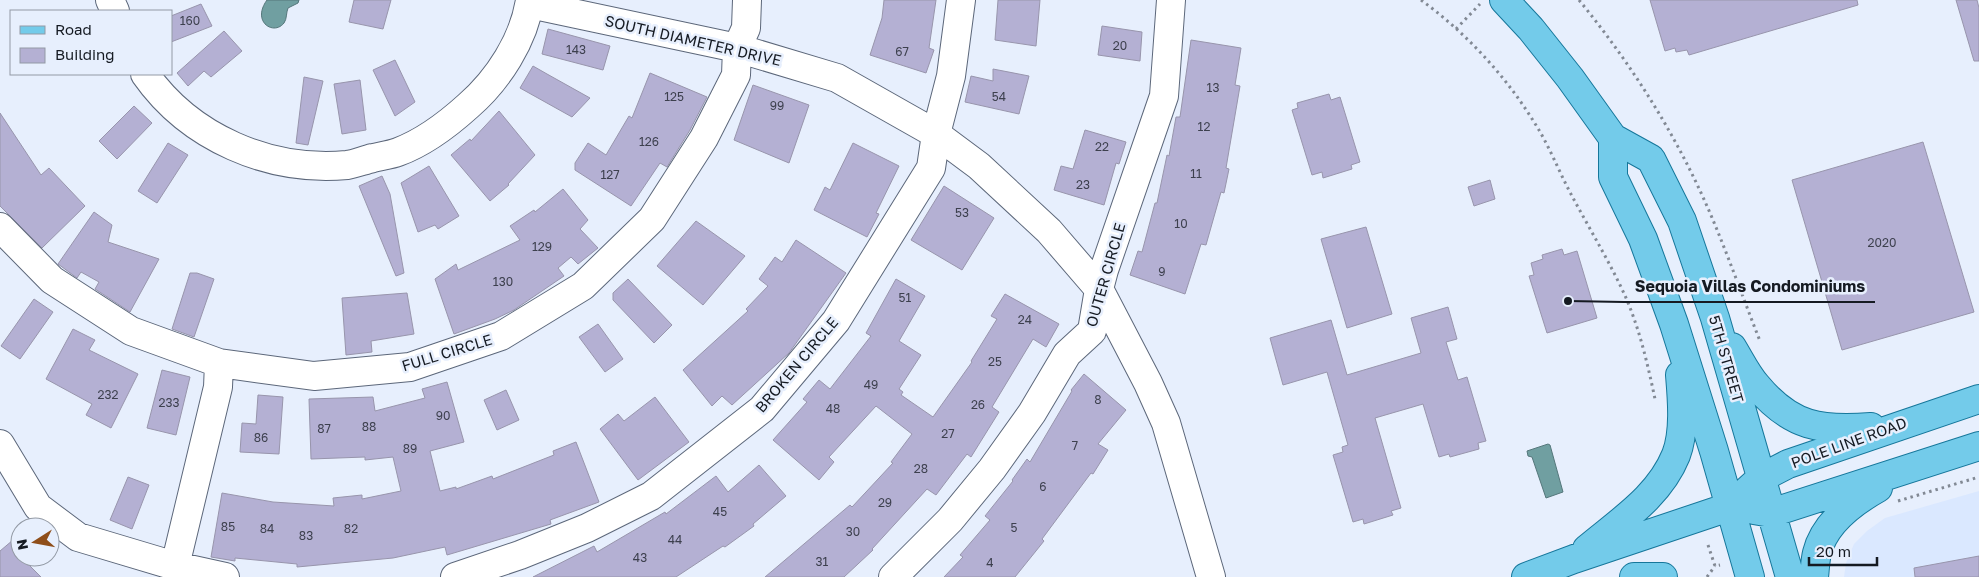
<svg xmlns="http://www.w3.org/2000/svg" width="1979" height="577" font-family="'Golos Text',sans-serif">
<rect width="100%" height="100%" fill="#e7effd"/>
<!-- built -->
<path fill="#dae8ff" d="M1979,491V577H1844L1846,563L1854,544L1867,531L1885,518Z"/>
<!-- water -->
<path fill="#709fa1" stroke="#55777b" d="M267,0H299L298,3L288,8C286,13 287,19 284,23C274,36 251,22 267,0Z
M1548,444L1550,445L1563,492L1546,498L1532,457L1528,456L1527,451Z"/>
<!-- building -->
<path fill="#b4b0d3" stroke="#9895ac" d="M354,0H391L383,29L349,22Z
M884,0H936L929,48L934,50L926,73L870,55L882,18Z
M998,0H1040L1036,46L995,40Z
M1650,0H1857L1858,5L1689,55L1687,50L1676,52L1675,48L1665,51Z
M1956,0H1977L1979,8V61H1974Z
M201,4L212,26L171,42V16Z
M1102,26L1142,32L1140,61L1098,55Z
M548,29L610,46L603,70L542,54Z
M224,31L242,51L211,77L204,71L188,86L177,73Z
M1191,40L1241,48L1235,85L1240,86L1226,168L1229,169L1224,193L1221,192L1206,245L1201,244L1185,294L1130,275L1138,251L1142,252L1155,203H1157L1167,155L1169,156L1176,117H1180Z
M395,60L415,102L395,116L373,70Z
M533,66L547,74L590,98L572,117L520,88Z
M993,69L1029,76L1019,114L965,102L971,76L993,81Z
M650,73L707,97L690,130L667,167L660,163L631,206L575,170V163L588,143L606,155L629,116L632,118Z
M304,77L323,81L308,145L296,143Z
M360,80L366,130L342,134L334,84Z
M753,85L809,105L789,163L734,140Z
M1329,94L1331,100L1340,97L1360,162L1351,165L1352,169L1323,178L1322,172L1312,175L1292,110L1298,108L1297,103Z
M134,106L152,123L117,159L99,141Z
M499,111L535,155L508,184L509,185L490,201L451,155L470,139L471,141Z
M0,113L41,175L49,168L85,206L42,248L0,206Z
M1085,130L1126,142L1119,164L1116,163L1104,205L1054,190L1061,166L1073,169Z
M1923,142L1974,312L1842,350L1792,180Z
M168,143L188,155L157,203L138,191Z
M853,143L899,166L876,213L879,214L867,237L814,210L825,187L830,190Z
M429,166L459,216L438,229L435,225L418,232L401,183Z
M382,176L390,194L404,273L396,276L359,186Z
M1490,180L1495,199L1474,206L1468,187Z
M944,186L994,218L962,270L911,240Z
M563,189L588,220L580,229L598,248L578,264L571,257L558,268L564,276L514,310L495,319L454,334L435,279L456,264L458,270L520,240L510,226L534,210L535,212Z
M94,212L112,225L108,242L159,259L130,312L95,289L99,282L81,272L77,278L58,264Z
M696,221L745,256L703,305L657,266Z
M1366,227L1392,314L1347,328L1321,239Z
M796,240L846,273L789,353L732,405L722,396L712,406L683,370L748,311L746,309L768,286L759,279L775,257L782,262Z
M1562,249L1564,255L1577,251L1597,318L1547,333L1529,276L1534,275L1531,263L1543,259L1542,255Z
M190,273H197L214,279L194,337L172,329Z
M628,279L672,325L654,343L613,300V293Z
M896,279L925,296L899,341L921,355L899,389L903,392L901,395L933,417L972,362L971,361L997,319L991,316L1005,294L1059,324L1046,347L1033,339L992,407L999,412L971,457L967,454L936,495L927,489L872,549L873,550L844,577H765L850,505L852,507L893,463L891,462L912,434L876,406L829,457L834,462L819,480L773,440L807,402L803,399L819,380L830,389L871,336L866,333Z
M407,293L414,334L371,341L372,352L346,355L342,298Z
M34,299L53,312L20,359L1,346Z
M1448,307L1457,339L1446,342L1458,380L1467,377L1486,441L1478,443L1479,449L1450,457L1449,454L1439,457L1423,404L1375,418L1401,508L1391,511L1393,515L1364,524L1363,519L1353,522L1333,455L1343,452L1342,447L1348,445L1327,372L1283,385L1270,338L1331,320L1347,375L1421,353L1411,318Z
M598,324L623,359L605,372L579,337Z
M73,329L95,340L89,350L138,374L111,428L86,415L92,404L46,379Z
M162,370L190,377L176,435L147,428Z
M1084,374L1126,410L1098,444L1108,450L1093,474L1091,473L1042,539L1044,541L1015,577H944L963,557L960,555L990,520L985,516L1013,481L1012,480L1027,459L1030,462L1072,391L1071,390Z
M447,382L464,442L430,451L440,491L456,487V489L492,476L493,479L554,455L553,451L576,442L599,502L550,520L551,524L447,555L445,547L393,558L297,567V564L235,558V561L211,557L222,493L273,502L334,506L333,498L362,495V499L401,491L393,457L365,460V457L311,459L309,399L373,397L375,411L425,398L422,389Z
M506,390L519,420L497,430L484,400Z
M258,395L283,397L279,454L240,452L242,423L256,424Z
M655,397L689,442L638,480L600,429L618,414L624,421Z
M759,465L786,496L753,524L754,526L725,547L723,546L676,577H533L594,546L597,552L665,512L666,514L716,476L728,492Z
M128,477L149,485L132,529L110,520Z
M13,540L20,547V557H30L32,560L28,564L41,577H0V551Z
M1979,556V577H1915L1914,568Z"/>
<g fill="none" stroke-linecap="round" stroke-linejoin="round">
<!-- minor casing -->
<g stroke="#5c677a" stroke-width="30">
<path id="minor" d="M110,0L115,11
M530,4L737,48L837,78L936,134L979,166L1049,231L1099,289L1148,383L1166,423L1211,577
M145,74C190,138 269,172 347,165C355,164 364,160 373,158C381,156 390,155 398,152C425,142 447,125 468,106C498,80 524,40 530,0
M0,227L52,280L131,331L219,363L314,376L410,367L501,336L583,286L652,219L704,138L736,75L737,48L746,28L747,0
M0,444L38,507L78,537L175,566L225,577
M175,566L218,387L219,363
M455,577L520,555L587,528L651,496L762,409L836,321L931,168L936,134L951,76L961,0
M893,577L950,520L992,469L1032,413L1067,354L1092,331L1099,289L1104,270L1164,96L1171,0"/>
</g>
<!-- major casing -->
<g stroke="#16779b" stroke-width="30">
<path id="major" d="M1504,0L1531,29L1570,78L1613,138L1651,159L1682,221L1715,318L1790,577
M1613,138V177L1643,239L1674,324L1714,451L1750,577
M1732,347C1740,360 1747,375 1757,386C1791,427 1821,431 1871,427
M1754,510L1771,513L1979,446
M1587,549C1620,521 1659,497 1676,455C1685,432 1682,399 1680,375
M1526,577L1574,559L1729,507L1761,478L1788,464L1979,399
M1634,577H1663
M1814,577C1815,569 1815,561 1817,553C1824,524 1853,502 1878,488"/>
</g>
<!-- path -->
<path stroke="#828994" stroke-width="3" stroke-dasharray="2.5 4" stroke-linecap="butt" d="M1421,0C1465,32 1505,75 1534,122C1549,145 1559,172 1572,196C1588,226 1606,256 1621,287C1638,322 1647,361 1655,399
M1579,0C1632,65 1677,136 1710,213C1728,255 1743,298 1760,341
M1456,29L1480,4
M1898,501L1979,477
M1708,545L1715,566L1720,565
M1707,577L1715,566"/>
<!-- minor -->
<use href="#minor" stroke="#fff" stroke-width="28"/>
<!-- major -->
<use href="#major" stroke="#73cbea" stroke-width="28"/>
</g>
<g text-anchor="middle" stroke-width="5" stroke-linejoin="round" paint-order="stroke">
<!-- number labels -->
<g font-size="12" fill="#3d404e">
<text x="190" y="25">160</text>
<text x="1120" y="50">20</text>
<text x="576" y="54">143</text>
<text x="902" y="56">67</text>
<text x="1213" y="92">13</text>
<text x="674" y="101">125</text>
<text x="999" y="101">54</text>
<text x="777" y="110">99</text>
<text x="1204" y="131">12</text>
<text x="649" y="146">126</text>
<text x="1102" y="151">22</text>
<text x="1196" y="178">11</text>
<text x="610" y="179">127</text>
<text x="1083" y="189">23</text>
<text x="962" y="217">53</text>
<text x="1181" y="228">10</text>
<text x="1882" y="247">2020</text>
<text x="542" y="251">129</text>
<text x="1162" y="276">9</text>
<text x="503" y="286">130</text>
<text x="905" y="302">51</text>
<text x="1025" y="324">24</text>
<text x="995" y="366">25</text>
<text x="871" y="389">49</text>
<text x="108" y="399">232</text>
<text x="1098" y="404">8</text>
<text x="169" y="407">233</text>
<text x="978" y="409">26</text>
<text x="833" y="413">48</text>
<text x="443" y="420">90</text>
<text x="369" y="431">88</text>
<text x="324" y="433">87</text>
<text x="948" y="438">27</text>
<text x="261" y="442">86</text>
<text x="1075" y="450">7</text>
<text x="410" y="453">89</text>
<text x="921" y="473">28</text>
<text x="1043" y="491">6</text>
<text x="885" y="507">29</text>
<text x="720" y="516">45</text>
<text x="228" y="531">85</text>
<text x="1014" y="532">5</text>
<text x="267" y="533">84</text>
<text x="351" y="533">82</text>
<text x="853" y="536">30</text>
<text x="306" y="540">83</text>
<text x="675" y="544">44</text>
<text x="640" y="562">43</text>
<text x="822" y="566">31</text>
<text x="990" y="567">4</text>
</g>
<!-- street labels -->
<g font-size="15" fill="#151a22" stroke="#e7effd">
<text transform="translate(693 41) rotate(13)" y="5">SOUTH DIAMETER DRIVE</text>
<text transform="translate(1106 275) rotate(-74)" y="5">OUTER CIRCLE</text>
<text transform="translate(447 353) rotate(-17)" y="5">FULL CIRCLE</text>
<text transform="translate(1726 359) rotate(74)" y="5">5TH STREET</text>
<text transform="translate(797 365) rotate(-50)" y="5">BROKEN CIRCLE</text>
<text transform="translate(1849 443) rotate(-20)" y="5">POLE LINE ROAD</text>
</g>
</g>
<!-- callouts -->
<path fill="none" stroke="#151a22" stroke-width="2" d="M1568 301L1624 302H1875"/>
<circle fill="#151a22" stroke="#e7effd" stroke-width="2" cx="1568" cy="301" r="5"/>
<g font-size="16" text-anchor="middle" font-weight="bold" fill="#151a22" stroke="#e7effd" stroke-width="5" stroke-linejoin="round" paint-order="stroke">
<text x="1750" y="292">Sequoia Villas Condominiums</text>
</g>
<!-- legend -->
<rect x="10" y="10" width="162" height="65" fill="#e7effd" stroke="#939aa5"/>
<rect x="20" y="26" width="25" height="8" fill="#73cbea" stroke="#939aa5"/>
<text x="55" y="35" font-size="15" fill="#151a22">Road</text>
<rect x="20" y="48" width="25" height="15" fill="#b4b0d3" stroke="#939aa5"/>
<text x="55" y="60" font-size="15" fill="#151a22">Building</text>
<!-- north arrow -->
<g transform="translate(35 542) rotate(259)"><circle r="24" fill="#e7effd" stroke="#939aa5"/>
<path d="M0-4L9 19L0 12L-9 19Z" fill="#8f4e1a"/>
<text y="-8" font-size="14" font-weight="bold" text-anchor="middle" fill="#151a22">N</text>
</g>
<!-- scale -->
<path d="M1809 557v8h68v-8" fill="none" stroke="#151a22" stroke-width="2.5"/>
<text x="1816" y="557" font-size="15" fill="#151a22" stroke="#e7effd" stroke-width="4" paint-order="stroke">20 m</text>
</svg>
